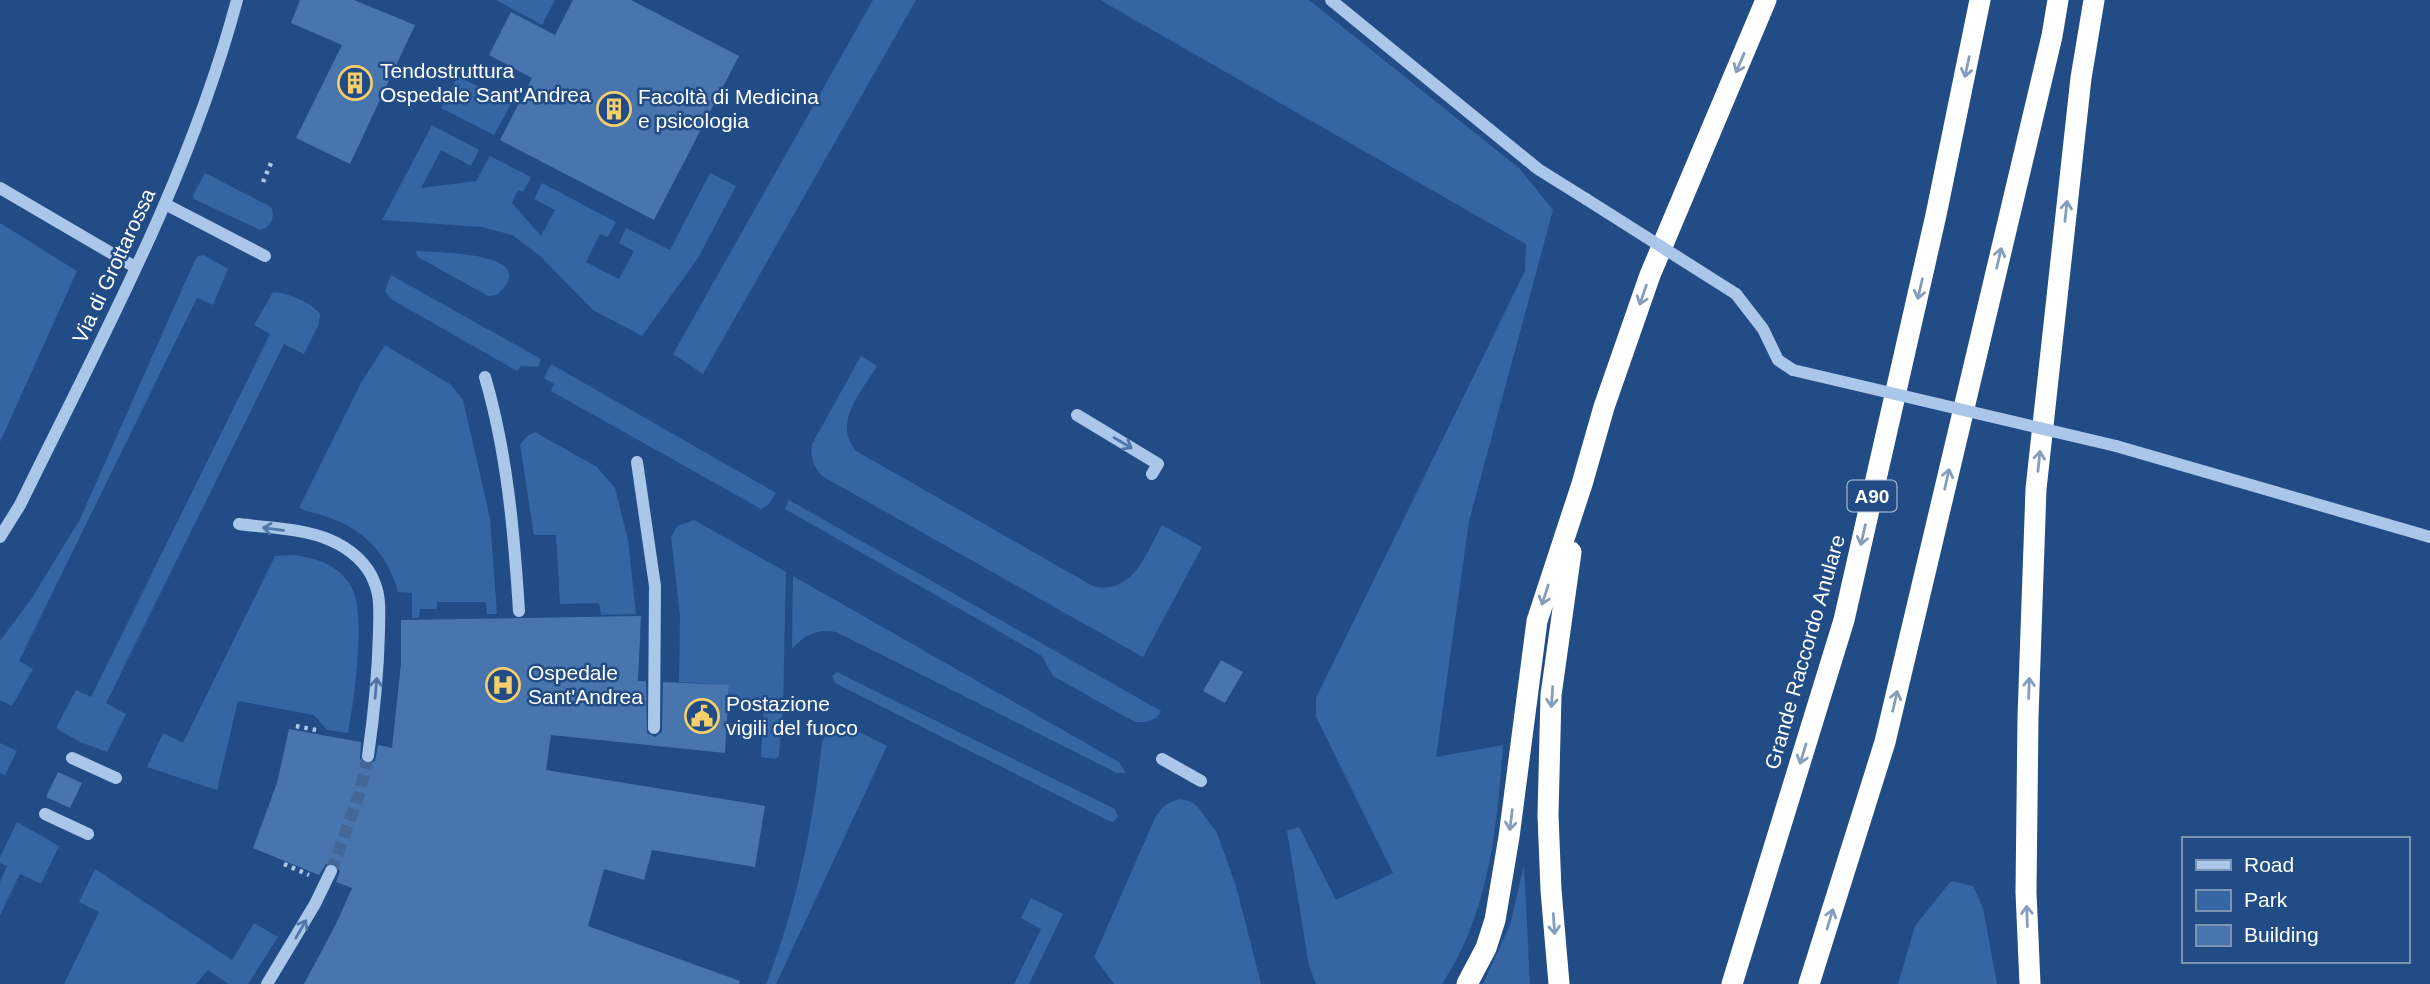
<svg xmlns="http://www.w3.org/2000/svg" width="2430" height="984" font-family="Arial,sans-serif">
<rect width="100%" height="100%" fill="#214c86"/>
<!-- green -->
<path fill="#3565a3" d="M496,0H555L542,25Z
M873,0H916L703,374L673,354Z
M1100,0H1309L1520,169L1553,210L1469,521L1436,757L1503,745C1497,828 1489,914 1442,984H1316L1309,966L1287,831L1299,827L1336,900L1393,873L1316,717V698L1525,271L1526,244Z
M458,76L511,104L494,135L441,108Z
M432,125L479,150L471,166L441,150L421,188L476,181L490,156L531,177L523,192L518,190L512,203L541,236L555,210L534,199L542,183L616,222L608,237L600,234L586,262L619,279L634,251L619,243L626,228L670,250L710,173L736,186L698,258L642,336L593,310L539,255L512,235L482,227L382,220Z
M205,173L271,207C276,217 271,227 260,230L194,199L193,195Z
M0,223L77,271L0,442Z
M416,251C437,253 545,251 497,295L488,296L418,257Z
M204,255L228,269L213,305L197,298L19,661L33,669L12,706L0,700V641L32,598L80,519L195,260L198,256Z
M391,275L541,359L538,367L521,366L517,371L391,299L385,291Z
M273,292C287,292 312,303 320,314L319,324L304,354L284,344L106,703L126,714L107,752L80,742L57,729V726L76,690L91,697L270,334L254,325Z
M385,345L450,384L463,400L490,518L497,614H487L486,602H437V609H420L419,618H412V593L398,592C389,557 366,530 330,518C320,514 309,512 299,508L361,383Z
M861,356L877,366C862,391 832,423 856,451L1093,586C1133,596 1146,553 1162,525L1202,547L1143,657L822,476C813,466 810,457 812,444Z
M551,364L776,493L768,505L761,509L551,391L554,384L544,378Z
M535,432L597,467L615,488L628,540L636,614L601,615L599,603L560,604L556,535H534L520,445L527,436Z
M789,500L1161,711L1157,718L1146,722H1135L1053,676L1042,656L785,509Z
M694,520L786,572L783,706L779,756L775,759L761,757L764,706L729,702V685L679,682L680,616L671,537L677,526Z
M293,555C317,558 340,565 352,588C366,614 354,702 348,733L327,730L314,715L238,701L217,790L147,767L163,733L183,743L275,556Z
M793,576L1119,762L1126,773H1117L836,632C817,628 804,635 792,649Z
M837,672L1115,809L1118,817L1113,822L1109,821L835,683L832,676Z
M840,726H847L887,746L776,984H766C797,907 813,824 822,742L828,731Z
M0,743L17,751L5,775L0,773Z
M1180,799L1189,801L1197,806L1217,833L1236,886L1261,984H1114L1094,957L1155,818C1162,807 1167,802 1180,799Z
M17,822L59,846L41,884L20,874L0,915V882L7,866L0,863V857Z
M1524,865L1530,984H1483L1510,925Z
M95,869L232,960L254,923L278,937L248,984H229L208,970L196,984H64L99,912L79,902Z
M1951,881L1973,886L1983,908L1997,984H1898L1915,926Z
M1031,898L1063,914L1029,984H1014L1041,929L1021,918Z"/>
<!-- building -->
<path fill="#4975ae" d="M300,0H354L415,25L350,164L296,138L342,45L291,23Z
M573,0H631L739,56L654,220L500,140L532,78L489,55L511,12L555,35Z
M641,616L638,681H646L647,733L655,737L662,732L663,682L729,685L725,753L551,735L546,770L765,806L755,867L652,850L644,880L604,869L588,926L740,981L739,984H304L336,924L352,888L336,882L340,871L334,863L326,864L319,875L253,848L277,783L289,729L361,742L360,759L366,764L375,761L378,745L392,748L401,664V620Z
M1221,660L1243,672L1225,703L1203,691Z
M58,772L82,783L70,808L46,797Z"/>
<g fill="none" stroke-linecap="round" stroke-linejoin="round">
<!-- minor-tunnel -->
<path stroke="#426798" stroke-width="12" stroke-dasharray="12 6" stroke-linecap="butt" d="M331,871L359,795L368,756"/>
<!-- path -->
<path stroke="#aac6e9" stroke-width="4.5" stroke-dasharray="3.5 5" stroke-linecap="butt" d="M263,182L271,163
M296,726L321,731
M284,864L309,875"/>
<!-- minor -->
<path stroke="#aac6e9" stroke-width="12" d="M1331,0L1538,169L1586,199
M0,188L135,267
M165,204L265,256
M1736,294L1763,329L1778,360L1793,370
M485,377C507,452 514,532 519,611
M1077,415L1158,464L1152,474
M2116,446L2430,537
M637,462L655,586L654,728
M239,524C268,528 303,528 330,540C349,548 368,563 375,584C381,599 379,616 379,632C378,674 374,714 368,756
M0,537L20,505C100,341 190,177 237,0
M72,758L116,778
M1162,759L1201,781
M45,814L88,834
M267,984L315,904L331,871"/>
<!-- highway -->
<path stroke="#fff" stroke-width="21" d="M1467,984L1486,948L1495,920L1509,837L1537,621L1582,484L1604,407L1650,275L1766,0
M1559,984L1551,890L1548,815L1551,695L1571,552
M1732,984L1844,620L1936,215L1980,0
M1809,984L1885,742L2052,36L2058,0
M2030,984L2026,892L2028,717L2036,489L2081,78L2094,0"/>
<!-- minor-bridge -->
<path stroke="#aac6e9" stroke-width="12" d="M1586,199L1736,294
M1793,370L2116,446"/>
</g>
<!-- one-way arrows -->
<defs><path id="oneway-shaft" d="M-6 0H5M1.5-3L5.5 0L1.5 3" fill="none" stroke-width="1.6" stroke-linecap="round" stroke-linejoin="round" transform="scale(1.75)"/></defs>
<g stroke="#859dbc">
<use href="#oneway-shaft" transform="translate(1740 63) rotate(113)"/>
<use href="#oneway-shaft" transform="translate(1967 67) rotate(102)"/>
<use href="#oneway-shaft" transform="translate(2066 211) rotate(-84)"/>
<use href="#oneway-shaft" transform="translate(1999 258) rotate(-77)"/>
<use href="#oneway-shaft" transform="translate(1920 289) rotate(103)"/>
<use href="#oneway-shaft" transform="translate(1643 295) rotate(109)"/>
<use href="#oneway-shaft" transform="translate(2039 461) rotate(-84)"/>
<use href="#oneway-shaft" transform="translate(1947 479) rotate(-77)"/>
<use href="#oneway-shaft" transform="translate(1863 535) rotate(103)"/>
<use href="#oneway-shaft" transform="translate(1545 595) rotate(108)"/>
<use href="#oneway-shaft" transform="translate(2029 688) rotate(-88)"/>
<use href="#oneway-shaft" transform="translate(1552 697) rotate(94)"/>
<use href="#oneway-shaft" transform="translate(1895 701) rotate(-77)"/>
<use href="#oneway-shaft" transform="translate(1803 754) rotate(107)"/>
<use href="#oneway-shaft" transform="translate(1511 820) rotate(97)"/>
<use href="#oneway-shaft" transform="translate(2027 916) rotate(-92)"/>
<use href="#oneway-shaft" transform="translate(1830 919) rotate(-73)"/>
<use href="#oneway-shaft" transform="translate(1554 924) rotate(86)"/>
</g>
<g stroke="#5177a9">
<use href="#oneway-shaft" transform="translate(1123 443) rotate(31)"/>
<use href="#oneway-shaft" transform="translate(273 529) rotate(-172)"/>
<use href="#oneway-shaft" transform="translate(376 688) rotate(-85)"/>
<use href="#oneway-shaft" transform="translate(301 929) rotate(-60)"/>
</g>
<!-- icons -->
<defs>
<g id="building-ring" transform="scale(1.75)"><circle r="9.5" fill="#214c86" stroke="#f6cf6b" stroke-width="1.5"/><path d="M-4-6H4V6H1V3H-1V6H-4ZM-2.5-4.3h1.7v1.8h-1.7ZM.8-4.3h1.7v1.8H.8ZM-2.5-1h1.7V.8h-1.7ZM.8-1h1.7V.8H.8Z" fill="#f6cf6b"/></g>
<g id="hospital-ring" transform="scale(1.75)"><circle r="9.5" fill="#214c86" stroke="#f6cf6b" stroke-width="1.5"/><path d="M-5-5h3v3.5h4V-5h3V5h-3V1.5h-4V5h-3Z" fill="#f6cf6b"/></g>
<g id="civic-ring" transform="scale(1.75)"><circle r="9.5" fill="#214c86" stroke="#f6cf6b" stroke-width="1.5"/><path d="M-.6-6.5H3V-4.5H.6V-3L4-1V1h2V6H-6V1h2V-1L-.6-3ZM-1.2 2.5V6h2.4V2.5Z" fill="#f6cf6b"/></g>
</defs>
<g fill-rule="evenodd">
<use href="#building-ring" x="355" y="83"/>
<use href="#building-ring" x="614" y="109"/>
<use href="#hospital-ring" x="503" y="685"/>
<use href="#civic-ring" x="702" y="716"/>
</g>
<g text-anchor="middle" stroke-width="5" stroke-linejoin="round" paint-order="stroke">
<!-- shield labels -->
<rect fill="#214c86" stroke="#bcc9db" stroke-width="2" x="1847.5" y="480.5" width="49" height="31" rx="5"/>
<g font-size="19" font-weight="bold" fill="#fff">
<text x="1872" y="503">A90</text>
</g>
<!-- poi labels -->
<g font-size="21" fill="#fff" stroke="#214c86" text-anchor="start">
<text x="380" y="78">Tendostruttura<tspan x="380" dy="24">Ospedale Sant'Andrea</tspan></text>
<text x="638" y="104">Facoltà di Medicina<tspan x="638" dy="24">e psicologia</tspan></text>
<text x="528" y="680">Ospedale<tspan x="528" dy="24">Sant'Andrea</tspan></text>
<text x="726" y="711">Postazione<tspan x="726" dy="24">vigili del fuoco</tspan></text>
</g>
<!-- street labels -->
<g font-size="21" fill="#fff" stroke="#214c86">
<text transform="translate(114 266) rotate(-65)" y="7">Via di Grottarossa</text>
<text transform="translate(1805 652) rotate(-74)" y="7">Grande Raccordo Anulare</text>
</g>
</g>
<!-- legend -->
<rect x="2182" y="837" width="228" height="126" fill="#214c86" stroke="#7a94b6" stroke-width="2"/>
<rect x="2196" y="860" width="35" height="10" fill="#aac6e9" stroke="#7a94b6" stroke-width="2"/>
<text x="2244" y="872" font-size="21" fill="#ffffff">Road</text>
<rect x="2196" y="890" width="35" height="21" fill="#3565a3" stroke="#7a94b6" stroke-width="2"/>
<text x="2244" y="907" font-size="21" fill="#ffffff">Park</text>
<rect x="2196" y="925" width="35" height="21" fill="#4975ae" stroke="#7a94b6" stroke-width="2"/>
<text x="2244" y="942" font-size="21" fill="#ffffff">Building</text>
</svg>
